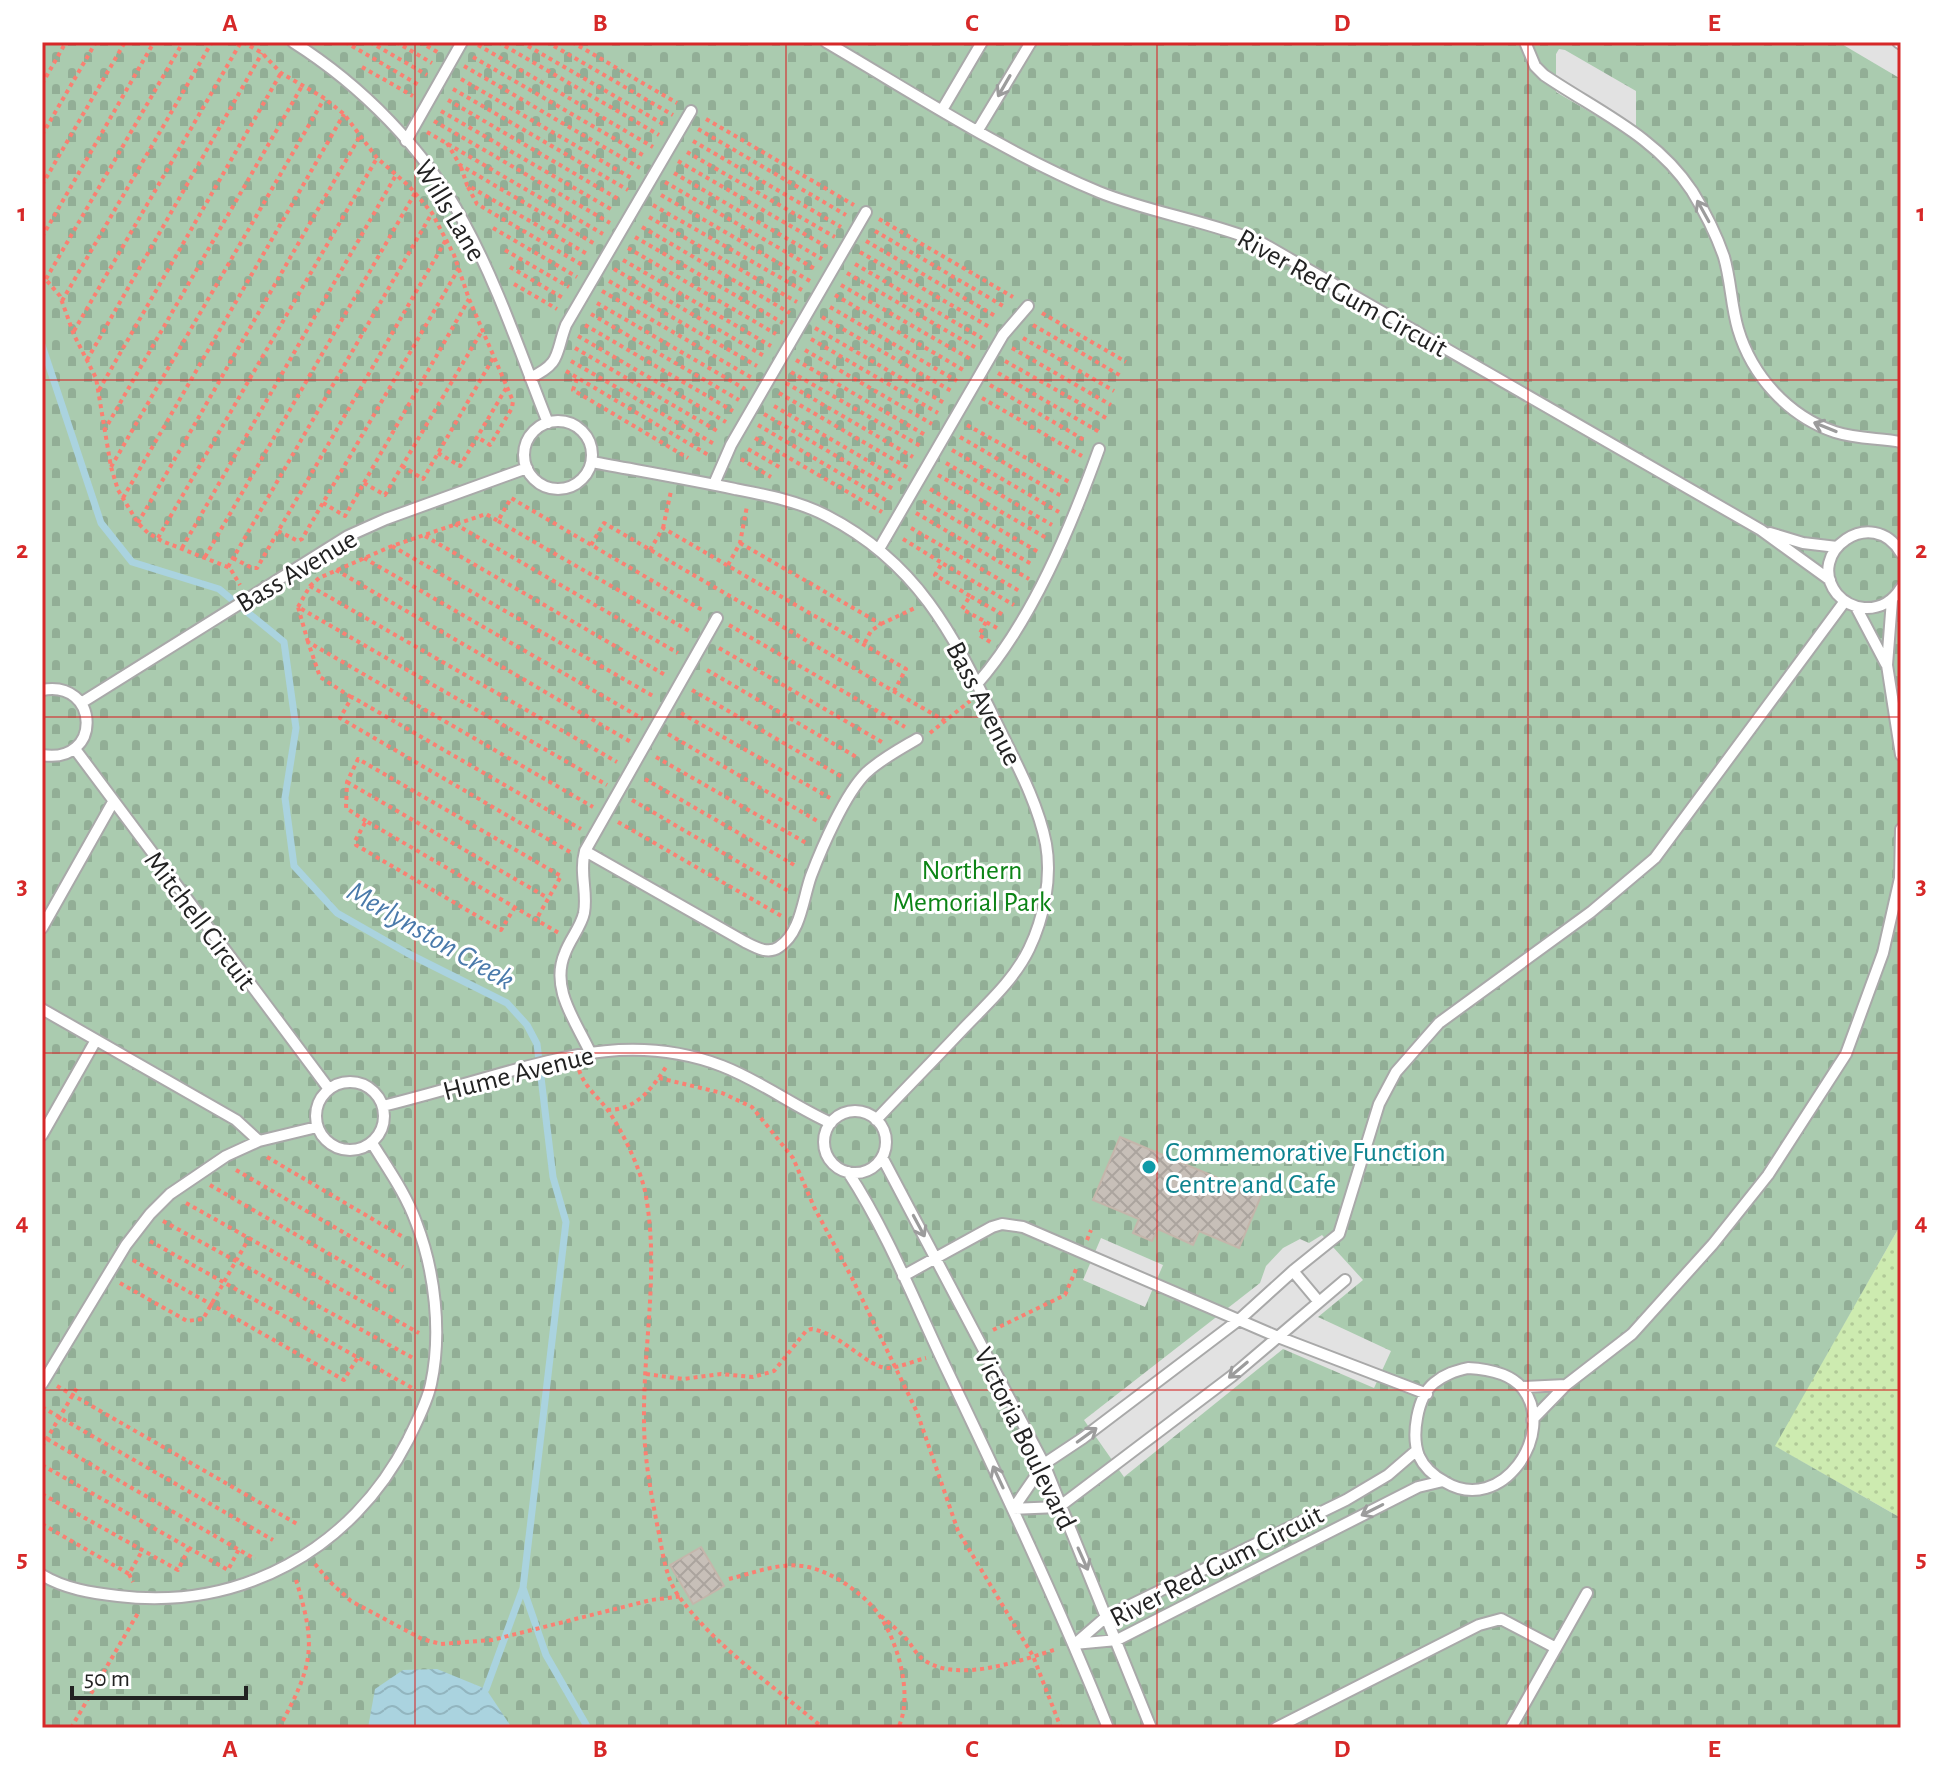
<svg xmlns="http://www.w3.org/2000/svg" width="1943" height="1770" font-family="'Alegreya Sans',sans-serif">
<defs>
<pattern id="grass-dots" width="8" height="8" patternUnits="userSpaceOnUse" patternTransform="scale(2)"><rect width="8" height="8" fill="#cdebb0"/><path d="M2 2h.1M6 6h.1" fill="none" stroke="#b0c997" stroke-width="1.8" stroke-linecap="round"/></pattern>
<pattern id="cemetery-stones" width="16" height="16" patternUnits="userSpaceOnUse" patternTransform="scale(2)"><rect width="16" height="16" fill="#aacbaf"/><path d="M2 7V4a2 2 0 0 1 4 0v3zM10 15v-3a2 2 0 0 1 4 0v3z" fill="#92ae96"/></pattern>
<pattern id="water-waves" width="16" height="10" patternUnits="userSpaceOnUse" patternTransform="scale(2)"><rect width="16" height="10" fill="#aad3df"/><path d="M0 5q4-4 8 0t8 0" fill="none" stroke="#92b5bf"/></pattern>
<pattern id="building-cross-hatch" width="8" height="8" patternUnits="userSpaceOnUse" patternTransform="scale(2)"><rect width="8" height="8" fill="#c7bfb8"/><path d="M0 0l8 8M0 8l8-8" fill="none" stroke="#aba49e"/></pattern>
</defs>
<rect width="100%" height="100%" fill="#f2efe9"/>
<!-- grass -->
<path fill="url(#grass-dots)" d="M1901,1224V1518L1774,1446Z"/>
<!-- cemetery -->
<path fill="url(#cemetery-stones)" d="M42,42H1901V1224L1775,1446L1901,1518V1728H42Z"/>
<!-- parking -->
<path fill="#e2e2e2" d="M1840,42H1901V79L1840,43Z
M1559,49L1565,50L1636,91V139L1556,92V54Z
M1322,1235L1363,1280L1318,1317L1391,1351L1374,1388L1283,1349L1124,1477L1084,1420L1260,1283L1266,1266L1283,1248L1300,1239L1309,1243Z
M1101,1238L1163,1265L1145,1307L1083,1280Z"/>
<!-- water -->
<path fill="url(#water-waves)" d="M437,1669L486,1689L512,1728H368L375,1689L403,1670Z"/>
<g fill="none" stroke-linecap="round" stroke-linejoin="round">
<!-- stream -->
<path stroke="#aad3df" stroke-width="7" d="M42,345L101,523L132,562L219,589L284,642L296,728L285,798L294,866L337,913L407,953L507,1003L527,1025L537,1044L553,1177L566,1222L523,1588L486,1689
M523,1588L546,1655L588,1728"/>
</g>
<!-- building -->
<path fill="url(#building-cross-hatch)" stroke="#c4b6ab" stroke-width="2" d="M1120,1137L1261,1196L1239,1248L1199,1231L1193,1245L1158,1229L1152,1241L1133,1233L1139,1219L1093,1200Z
M701,1547L724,1586L693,1604L670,1565Z"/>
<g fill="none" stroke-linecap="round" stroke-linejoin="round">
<!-- service casing -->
<g stroke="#a9a9a9" stroke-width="14">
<path id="service" d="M293,42C361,85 425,149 463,221C498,285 521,355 548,423
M826,42C915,94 1003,152 1099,192C1151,213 1209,221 1262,243L1761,530L1830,580
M1525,42L1535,66L1544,75C1597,111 1656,136 1692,191C1705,212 1716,234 1724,257C1731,281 1731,305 1738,329C1752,376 1788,416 1835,432C1857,439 1879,438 1901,442
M1898,42L1901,44
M942,110L982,42
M978,130L1031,42
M406,141L462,42
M530,378C562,363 555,354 566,325L691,111
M524 455a34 34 0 1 1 68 0a34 34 0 1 1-68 0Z
M592,462C640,471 687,479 735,489C766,495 798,501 827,516C920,564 954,637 998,726C1016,763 1038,803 1046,844C1052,878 1044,918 1029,949C1014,980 987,1004 964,1028C935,1059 905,1089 876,1120
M714,484L731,445L866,212
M1770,533L1803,543L1837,547
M879,549L1003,335L1028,306
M1901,553C1873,504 1804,552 1837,594C1844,602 1854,607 1864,608C1880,609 1893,601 1901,588
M1892,600L1887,665L1901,755
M1856,607L1886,664
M977,684C1032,621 1071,527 1099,449
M42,690C100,679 103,765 42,755
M81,703L348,536L386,519L527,468
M75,749L329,1089
M585,851L745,942C755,947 768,955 779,947C801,933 803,898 811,876C822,847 845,794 866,773C881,759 900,749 917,739
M42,928L113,802
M42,1009L236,1120L259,1141
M590,1052C575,1020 550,988 565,953C570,939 581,927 584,913C588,892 579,873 585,851L717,618
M316 1116a34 34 0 1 1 68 0a34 34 0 1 1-68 0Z
M383,1106C419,1097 454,1087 489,1077C570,1054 640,1035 722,1066C761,1081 793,1106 831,1123
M824 1142a31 31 0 1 1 62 0a31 31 0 1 1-62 0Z
M42,1135L96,1040
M882,1157L1044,1464L1151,1728
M848,1172C888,1233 915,1303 946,1368C1003,1487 1059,1606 1108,1728
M1293,1271L1319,1302
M903,1276L992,1227L1002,1224L1023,1227L1278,1337L1427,1394
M1468,1368C1486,1369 1511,1373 1523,1389C1557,1433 1502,1516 1445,1482C1434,1476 1424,1467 1419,1456C1411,1436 1417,1397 1434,1383C1445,1374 1455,1371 1468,1368Z
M42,1384L126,1245L150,1214L170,1194L226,1156L259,1141L317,1127
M1523,1387L1566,1385
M1532,1420L1566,1385L1632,1334L1713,1244L1768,1175L1846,1054L1883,953L1900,878L1901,829
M1013,1509L1044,1464L1083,1438L1240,1319L1293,1271L1339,1234L1379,1104L1396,1072L1439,1023L1591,912L1655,858L1845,601
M1013,1509L1059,1507L1232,1376L1345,1280
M42,1575C65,1589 92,1593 118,1596C240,1611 352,1550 408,1440C416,1423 427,1403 431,1384C442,1333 435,1271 416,1222C406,1194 388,1169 372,1143
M1076,1643L1106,1617L1346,1500L1388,1475L1417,1450
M1074,1644L1117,1640L1418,1487L1443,1481
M1276,1728L1479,1625L1501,1619L1556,1648
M1511,1728L1587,1593"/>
</g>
<!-- path -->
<path stroke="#fa8072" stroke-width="4" stroke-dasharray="4 4" stroke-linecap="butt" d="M243,42L262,53L281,73L324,98L344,114L377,158L409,186L432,213L454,255L469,299L513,401L512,408L490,445L477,437
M345,42L419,85
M370,42L427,75
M396,42L432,63
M420,42L439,53
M498,42L659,135
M521,42L665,125
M547,42L673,115
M572,42L677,103
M478,45L653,147
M473,57L646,157
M464,66L640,168
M362,67L413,96
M461,79L633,179
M42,84L66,42
M453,89L628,190
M448,100L620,200
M441,111L614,211
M706,119L854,205
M434,121L610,223
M698,129L846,215
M427,132L603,234
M42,135L96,42
M693,141L841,227
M447,143L460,165L595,244
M687,152L835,237
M678,161L827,247
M461,167L467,185L589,255
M674,173L822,259
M665,182L817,270
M42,185L125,42
M468,187L477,204L584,266
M661,195L810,281
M653,205L802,290
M649,217L797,302
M879,219L1013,297
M642,227L790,313
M493,228L577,277
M875,231L1005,307
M42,237L154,42
M635,237L783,323
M866,241L997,317
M628,248L776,334
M505,250L569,287
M860,252L991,328
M623,260L771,346
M855,264L982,338
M510,267L563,298
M614,269L766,357
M847,273L978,349
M42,275L60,296L74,335L96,378L111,467L118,490L138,523L148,533L162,541L230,568L240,585
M46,279L183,42
M609,281L757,366
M514,284L557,309
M841,285L972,360
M602,291L754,379
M835,295L965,371
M62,301L212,42
M597,303L745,389
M830,307L957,381
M1042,313L1126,362
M591,314L739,400
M822,317L953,392
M585,325L733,411
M1033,325L1121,376
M815,328L946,404
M74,331L241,42
M578,336L726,422
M1023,338L1114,391
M811,339L938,413
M575,348L719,432
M1012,348L1111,405
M805,350L932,424
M87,360L262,53
M796,360L927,436
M571,361L716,445
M1005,361L1106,418
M566,371L710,456
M791,372L922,447
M998,373L1101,433
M577,379L573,390L688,458
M786,383L913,457
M990,385L1086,441
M99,390L281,73
M779,393L910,469
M982,398L1082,456
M774,406L901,480
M764,414L895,490
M758,425L889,502
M967,425L1071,483
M104,431L302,86
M960,437L1063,497
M755,438L882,512
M748,449L781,468
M952,450L1059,512
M438,453L460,466L508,385
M741,459L771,477
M946,463L1052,525
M402,466L423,479L495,355
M111,467L324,99
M938,475L1048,539
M364,483L385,495L483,329
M930,489L1040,553
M123,498L344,114
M923,501L1033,565
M323,503L345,516L469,299
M916,513L1029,579
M498,521L691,632
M138,523L360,136
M455,524L678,653
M663,528L671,491
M911,528L1021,592
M278,531L298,541L302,539L459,268
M425,536L667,676
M158,538L377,158
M903,539L942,563
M740,543L881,624L871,631L864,644
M591,545L604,523L945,721
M392,546L653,696
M182,548L396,175
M650,550L663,528L906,669L894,691
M205,557L415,193
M233,558L252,568H257L447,238
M364,558L643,719
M728,565L740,543L747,506
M228,567L432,213
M336,570L631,742
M310,586L319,578L392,546L486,514L498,521L511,498L704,611
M970,596L935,575L942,563L1014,605
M298,607L310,586L617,762
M986,622L979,635L992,643
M881,624L915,608
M729,625L905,727
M997,628L962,609L970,596L1005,616
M308,642L298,607L607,785
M719,648L882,742
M707,670L858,758
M692,690L844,778
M351,697L320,677L308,642L593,807
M681,713L830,798
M930,733L970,701
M668,734L819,822
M656,757L808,844
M645,779L796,866
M347,782L548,898
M632,800L790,892
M366,821L346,808L347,782L358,759L561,876L536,920
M618,822L783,917
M570,852L340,718L352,697L581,829
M515,907L501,930L356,845L355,841L366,821L559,933
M579,1070C585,1087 596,1095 607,1109C622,1130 639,1166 645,1191C660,1268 643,1344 644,1421C644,1457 651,1494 658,1529C663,1553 665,1578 680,1598C719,1650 774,1686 823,1728
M659,1078L722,1093L752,1107L793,1158L814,1207L852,1278L917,1412L958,1531L1033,1656L1061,1728
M607,1110C636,1110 651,1090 666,1067
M267,1157L403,1237
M236,1170L403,1267
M210,1185L395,1292
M186,1203L419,1333
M163,1221L413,1358
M1087,1240L1091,1230
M150,1241L414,1389
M133,1260L344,1380L358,1357
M120,1283L187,1321L203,1319L249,1238
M993,1330L1065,1295L1077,1267
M646,1374L683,1379L721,1374L753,1377L774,1371L806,1331L811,1329C842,1333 868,1369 889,1368C901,1367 914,1361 926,1358
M57,1386L297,1524
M42,1407L273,1540
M47,1439L255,1559
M42,1447L78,1386
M42,1465L228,1570L239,1549
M42,1494L178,1570L189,1548
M42,1524L129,1574L142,1551
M315,1564L329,1581L351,1601L422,1639L441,1644L492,1640L651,1600L683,1596
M129,1574L133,1582
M729,1579C754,1573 782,1561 808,1567C831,1572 856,1589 872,1606C896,1632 915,1695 898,1728
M881,1616C890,1624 901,1632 909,1642C914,1649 917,1655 924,1660C958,1684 1022,1660 1057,1649
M71,1728L138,1613
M279,1728C313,1665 317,1648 296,1580"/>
<!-- service -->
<use href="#service" stroke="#fff" stroke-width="10"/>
</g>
<!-- one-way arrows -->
<defs><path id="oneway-shaft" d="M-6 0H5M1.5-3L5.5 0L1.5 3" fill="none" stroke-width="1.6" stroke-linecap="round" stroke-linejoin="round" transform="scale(2)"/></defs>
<g stroke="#9c9c9c">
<use href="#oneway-shaft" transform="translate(1004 86) rotate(120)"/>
<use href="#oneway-shaft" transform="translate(1703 211) rotate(-119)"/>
<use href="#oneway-shaft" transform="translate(1825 427) rotate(-158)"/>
<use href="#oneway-shaft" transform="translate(919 1226) rotate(62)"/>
<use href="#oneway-shaft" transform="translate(1238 1370) rotate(140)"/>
<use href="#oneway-shaft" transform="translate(1087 1435) rotate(-36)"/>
<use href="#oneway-shaft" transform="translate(998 1477) rotate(-115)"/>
<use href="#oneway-shaft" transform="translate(1372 1510) rotate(153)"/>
<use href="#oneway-shaft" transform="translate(1083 1559) rotate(66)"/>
</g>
<!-- grid -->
<path fill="none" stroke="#d62828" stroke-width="2" stroke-opacity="0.55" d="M415,42V1728M786,42V1728M1157,42V1728M1528,42V1728M42,380H1901M42,717H1901M42,1053H1901M42,1390H1901"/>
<!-- markers -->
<circle fill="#0f9aa8" stroke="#fff" stroke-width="3" cx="1149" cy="1167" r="8"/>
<g text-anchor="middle" stroke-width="6" stroke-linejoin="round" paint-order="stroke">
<!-- street labels -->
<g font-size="28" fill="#222" stroke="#fff">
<text transform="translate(451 210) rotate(59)" y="10">Wills Lane</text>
<text transform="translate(1343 292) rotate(29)" y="10">River Red Gum Circuit</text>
<text transform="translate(296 570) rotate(-31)" y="10">Bass Avenue</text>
<text transform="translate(985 703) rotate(63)" y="10">Bass Avenue</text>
<text transform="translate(201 920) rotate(53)" y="10">Mitchell Circuit</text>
<text transform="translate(518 1072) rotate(-14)" y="10">Hume Avenue</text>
<text transform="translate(1026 1438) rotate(64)" y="10">Victoria Boulevard</text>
<text transform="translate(1216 1565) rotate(-27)" y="10">River Red Gum Circuit</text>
</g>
<!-- park labels -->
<g font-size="28" fill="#0c8416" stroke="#fff">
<text x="972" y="879">Northern<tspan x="972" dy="32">Memorial Park</tspan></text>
</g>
<!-- culture labels -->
<g font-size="28" fill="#0d838f" stroke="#fff" text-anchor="start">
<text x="1165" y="1161">Commemorative Function<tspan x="1165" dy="32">Centre and Cafe</tspan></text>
</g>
<!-- water labels -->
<g font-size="30" font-style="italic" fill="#4a7aab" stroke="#fff">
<text transform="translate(431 935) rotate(30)" y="10">Merlynston Creek</text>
</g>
</g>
<!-- border -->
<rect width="1943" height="1770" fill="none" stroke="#ffffff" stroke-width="88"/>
<!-- scale -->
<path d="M72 1686v12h174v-12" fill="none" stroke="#222222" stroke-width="4"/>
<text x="84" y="1686" font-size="24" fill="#222222" stroke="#ffffff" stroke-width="6" paint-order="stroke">50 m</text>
<rect x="44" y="44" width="1855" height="1682" fill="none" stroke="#d62828" stroke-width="3"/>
<g font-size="26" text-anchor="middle" font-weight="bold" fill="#d62828">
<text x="230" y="31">A</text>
<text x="600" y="31">B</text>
<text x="972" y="31">C</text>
<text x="1342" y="31">D</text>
<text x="1714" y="31">E</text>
<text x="22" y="221">1</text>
<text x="1921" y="221">1</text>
<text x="22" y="558">2</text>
<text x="1921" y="558">2</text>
<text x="22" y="894">3</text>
<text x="1921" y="894">3</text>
<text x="22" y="1230">4</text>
<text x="1921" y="1230">4</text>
<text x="22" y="1567">5</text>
<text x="1921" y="1567">5</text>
<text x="230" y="1757">A</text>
<text x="600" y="1757">B</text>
<text x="972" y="1757">C</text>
<text x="1342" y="1757">D</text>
<text x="1714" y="1757">E</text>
</g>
</svg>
